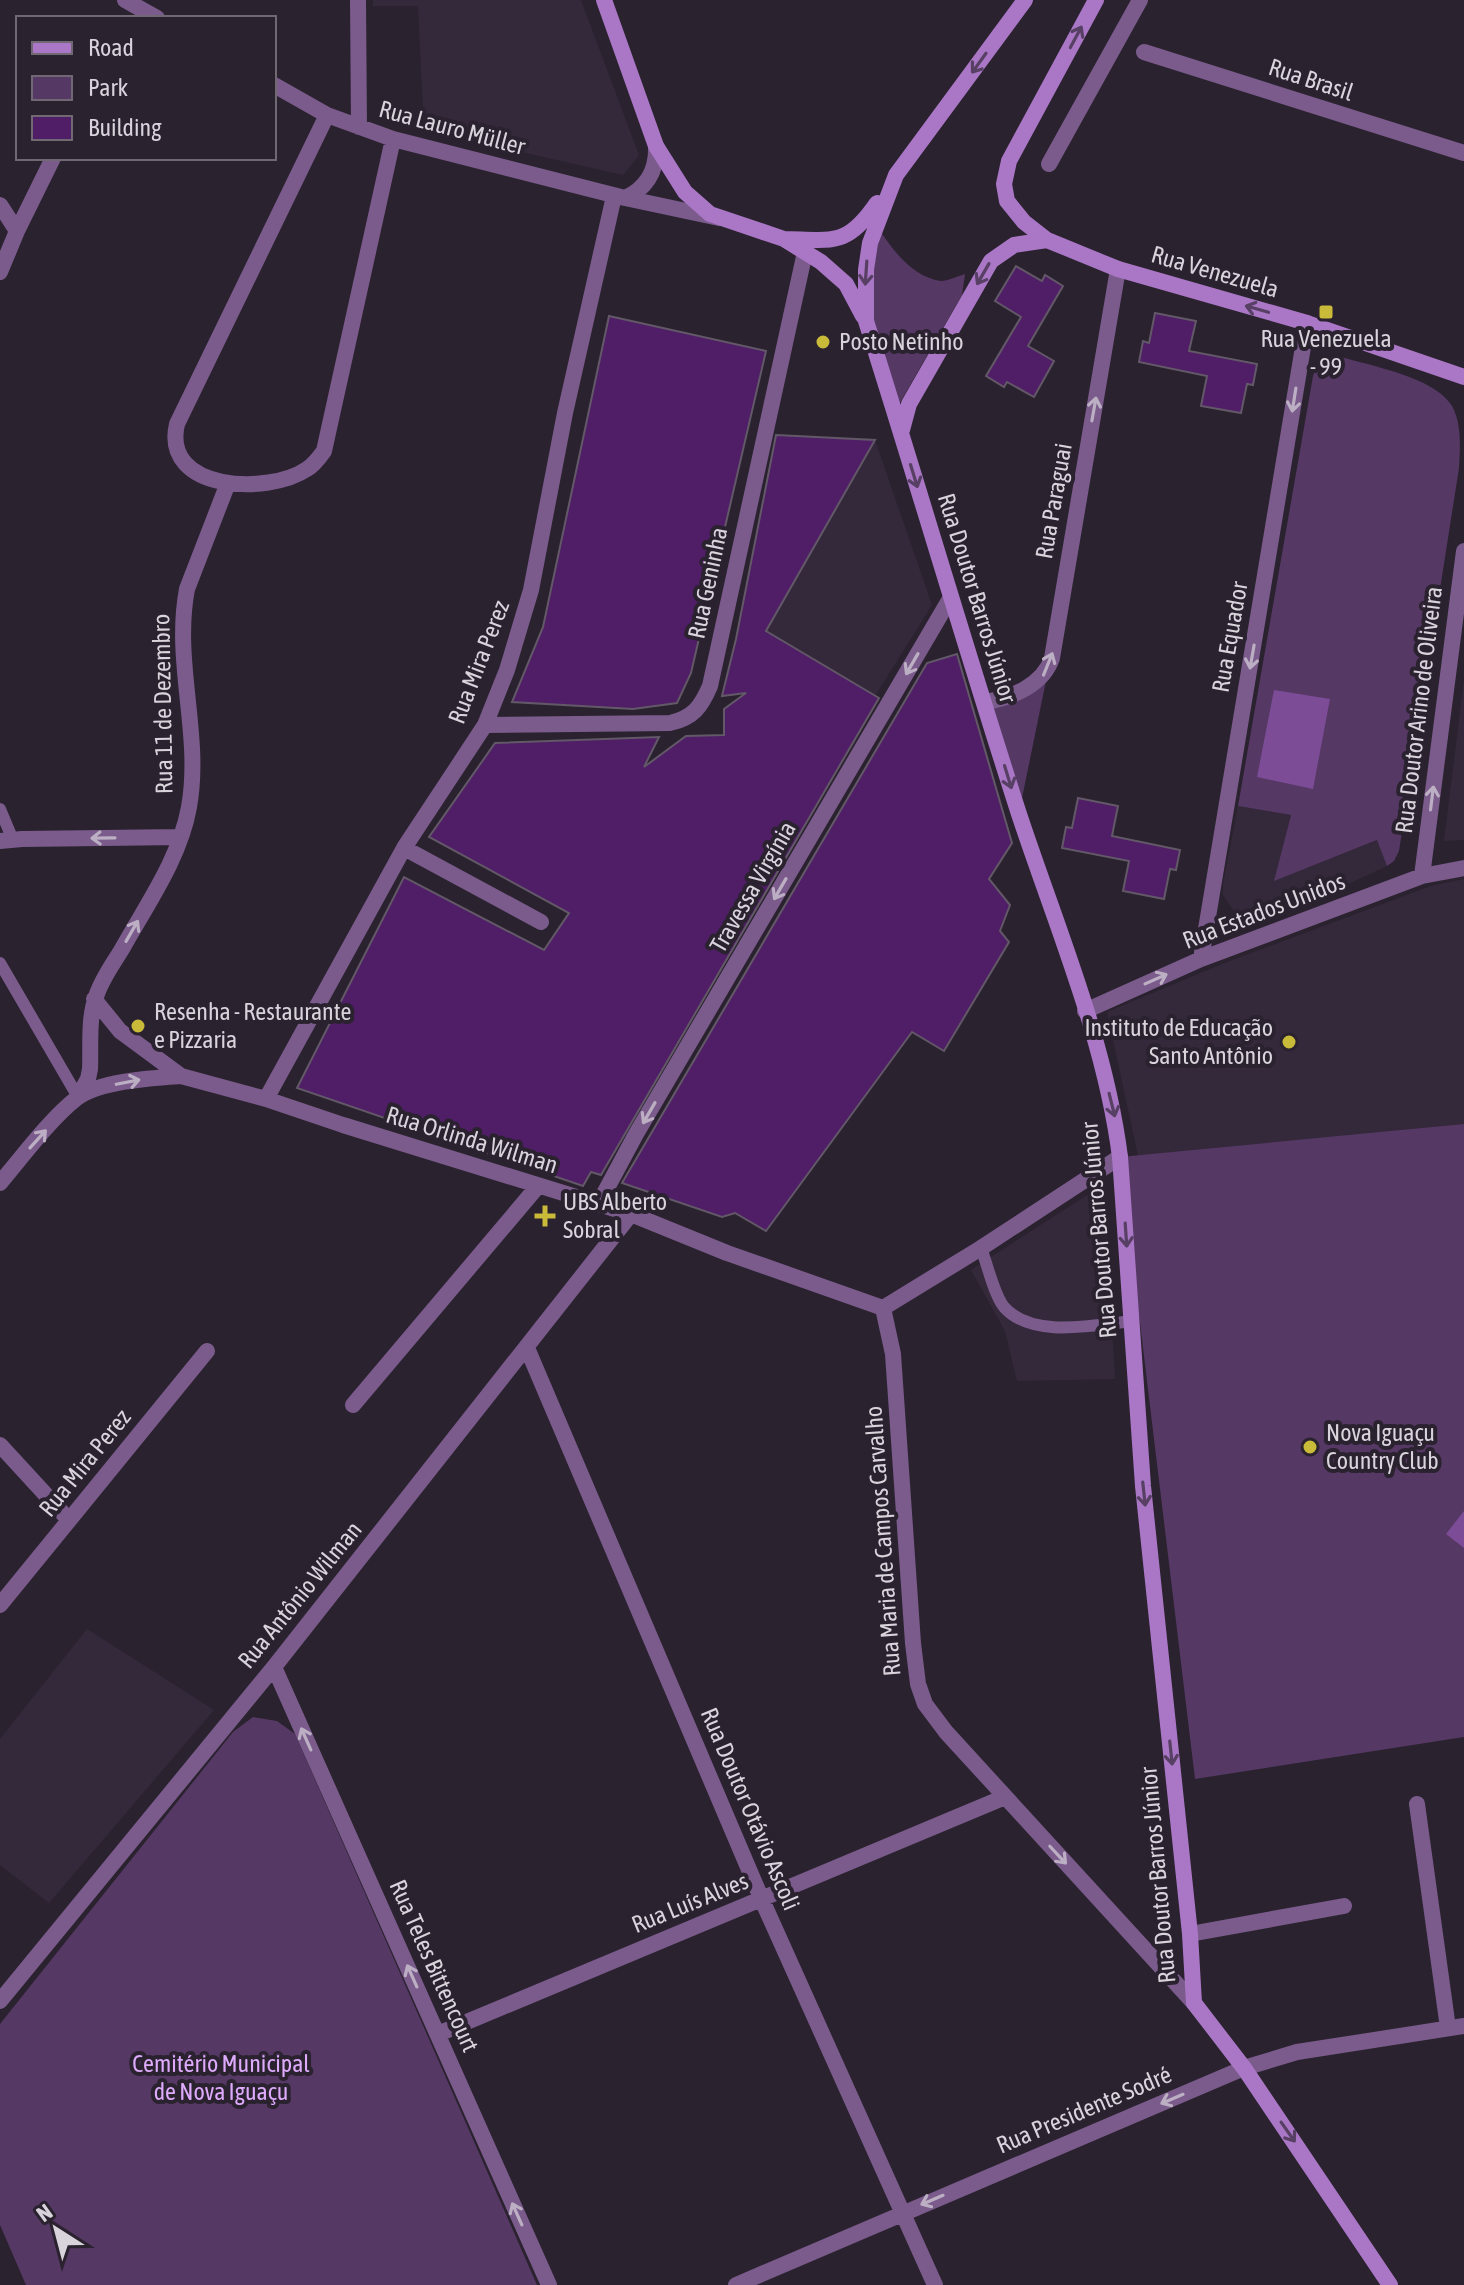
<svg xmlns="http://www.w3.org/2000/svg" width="1464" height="2285" font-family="'Asap Condensed',sans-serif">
<rect width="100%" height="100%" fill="#2a222f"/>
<!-- built -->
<path fill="#34293b" d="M373,0H581L639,155L623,175L424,130L418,6H373Z
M875,440L932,605L875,696L766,631Z
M1464,679V840L1444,841Z
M1238,806L1291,815L1275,880L1378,840L1387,866L1331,892L1256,917L1235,913L1223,895V884Z
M1464,879V1124L1139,1160L1107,1012L1222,964L1431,886Z
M1104,1184L1115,1379L1017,1381L1005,1331L971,1270Z
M87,1629L214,1710L49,1903L0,1865V1739Z"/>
<!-- green -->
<path fill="#553864" d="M878,228C893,250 912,277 941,281C948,281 958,276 965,274L962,295L898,406L870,311Z
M1337,356C1368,365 1435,377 1452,406C1462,424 1460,448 1459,468L1399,851L1394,861L1387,866L1377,840L1274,881L1291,815L1238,806L1313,376C1318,362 1323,358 1337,356Z
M1048,671L1019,813L989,702Z
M1464,1124V1737L1195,1779L1120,1157Z
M253,1717L277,1721L295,1734L537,2285H26L0,2225V2024L233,1732Z"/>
<!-- water -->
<path fill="#7d4c97" d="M1274,690L1330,699L1313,789L1257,777Z
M1464,1511V1548L1446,1534Z"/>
<!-- building -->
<path fill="#4f1e66" stroke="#625867" stroke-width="2" d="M1016,266L1042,281L1045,275L1063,286L1028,346L1054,361L1034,397L1007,382L1004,387L986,376L1021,317L995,301Z
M1155,313L1196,321L1189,351L1257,364L1253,385L1247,384L1241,413L1201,406L1207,376L1139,362L1143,341L1149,343Z
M609,316L766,351L691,673L677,703L633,709L512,702L543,627Z
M776,435L875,440L766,631L879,698L601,1175L591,1172L583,1186L297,1088L404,877L544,950L569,913L429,837L495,743L659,737L644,767L686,736L724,735V709L746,693L722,696L736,639Z
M957,654L1012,843L989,879L1010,905L1000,931L1009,942L944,1051L912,1032L766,1231L735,1213L722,1217L622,1183L927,663Z
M1078,798L1118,806L1112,836L1180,850L1176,870L1170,869L1164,899L1123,891L1129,861L1062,848L1066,827L1072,828Z"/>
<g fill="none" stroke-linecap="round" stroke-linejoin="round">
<!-- service -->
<path stroke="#7a5b8b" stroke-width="12" d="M0,809L13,840
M0,963L78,1097
M981,1248C987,1263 994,1295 1004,1307C1032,1339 1094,1325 1132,1321"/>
<!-- minor -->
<path stroke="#7a5b8b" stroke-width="16" d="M125,0L157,18
M358,0L359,127
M1144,52L1464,153
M274,85L327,115L393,139L625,198L719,218
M327,115L177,424C161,492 269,495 307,469C314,465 319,458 324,451L393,139
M1049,164L1140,0
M625,198C647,188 657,170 656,146
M0,205L17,231
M0,272L17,231L53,158
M985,702C1012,698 1043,685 1052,658L1118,269
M485,725L670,723C693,718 701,707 710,686L805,252
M0,841L22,839L181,837
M404,848L541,922
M1422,876L1464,551
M1201,959L1307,323
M94,999L120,1031L181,1076L266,1099L343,1125L631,1214L727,1253L883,1308L981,1248L1120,1157
M1085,1011L1201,959L1422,876L1464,868
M78,1097L88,1079L90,1069C91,1046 88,1019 96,997C101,980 113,964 122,949C147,904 180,858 189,807C202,735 173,662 187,589L228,483
M266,1099L404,848L485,725L507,670L531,590L565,413L614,196
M0,1183C22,1157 51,1118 77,1098C100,1081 152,1078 181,1076
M599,1203L636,1134L951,597
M883,1308L893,1354L913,1643L918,1684L925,1704L946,1732L1194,2003
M527,1348L762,1900L935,2285
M353,1405L538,1186
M0,1445L69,1520
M0,1605L207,1351
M274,1667L549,2285
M1417,1804L1448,2028
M1190,1934L1344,1906
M0,2001L274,1667L631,1214
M438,2034L1005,1797
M736,2285L1244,2068L1297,2052L1464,2026"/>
<!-- secondary -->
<path stroke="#aa77c6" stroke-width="16" d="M604,0L656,146L685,192L710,214L784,239L821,262L846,284L863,316
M1025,0L896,175L870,243L866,270V321C918,485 966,650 1019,814C1056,926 1105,1039 1120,1157L1143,1486L1190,1934L1194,2003L1244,2068L1390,2285
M1096,0L1009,161L1004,184L1007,201L1024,222L1047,240L1118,269L1307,323L1464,377
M784,239C833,240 847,247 877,203
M902,430L909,404L991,261L1014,245L1047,240"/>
</g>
<!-- one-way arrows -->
<defs><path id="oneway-shaft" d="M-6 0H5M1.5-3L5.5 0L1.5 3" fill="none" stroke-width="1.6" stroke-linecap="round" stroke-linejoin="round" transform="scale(2)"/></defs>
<g stroke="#574064">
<use href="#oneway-shaft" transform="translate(1076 37) rotate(-62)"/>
<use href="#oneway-shaft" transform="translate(979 63) rotate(126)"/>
<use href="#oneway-shaft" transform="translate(866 273) rotate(94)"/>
<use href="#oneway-shaft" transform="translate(983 274) rotate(120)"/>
<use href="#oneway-shaft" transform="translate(1257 309) rotate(-164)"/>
<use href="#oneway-shaft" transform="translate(914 476) rotate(73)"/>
<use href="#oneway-shaft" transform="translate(1008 777) rotate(73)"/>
<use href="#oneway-shaft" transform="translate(1112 1105) rotate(76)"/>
<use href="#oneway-shaft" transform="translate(1126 1235) rotate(86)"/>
<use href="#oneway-shaft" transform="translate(1144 1494) rotate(84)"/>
<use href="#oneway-shaft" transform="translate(1171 1753) rotate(84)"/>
<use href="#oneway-shaft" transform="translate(1288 2132) rotate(55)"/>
</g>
<g stroke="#bcafc4">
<use href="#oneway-shaft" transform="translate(1294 400) rotate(99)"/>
<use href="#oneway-shaft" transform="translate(1094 409) rotate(-80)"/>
<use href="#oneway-shaft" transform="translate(1252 657) rotate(100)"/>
<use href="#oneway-shaft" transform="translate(912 664) rotate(120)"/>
<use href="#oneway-shaft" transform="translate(1048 664) rotate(-68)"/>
<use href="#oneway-shaft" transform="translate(1432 798) rotate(-83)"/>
<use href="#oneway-shaft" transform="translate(103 838) rotate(179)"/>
<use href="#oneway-shaft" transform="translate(780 889) rotate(120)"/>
<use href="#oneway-shaft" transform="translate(132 931) rotate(-60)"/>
<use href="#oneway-shaft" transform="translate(1156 979) rotate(-24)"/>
<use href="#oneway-shaft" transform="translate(128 1082) rotate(-11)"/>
<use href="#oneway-shaft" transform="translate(649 1113) rotate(120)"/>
<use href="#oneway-shaft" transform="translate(38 1139) rotate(-48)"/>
<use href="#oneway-shaft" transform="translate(306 1739) rotate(-114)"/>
<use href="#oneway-shaft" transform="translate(1058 1855) rotate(47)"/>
<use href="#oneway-shaft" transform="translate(412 1976) rotate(-114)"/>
<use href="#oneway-shaft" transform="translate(1172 2099) rotate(157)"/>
<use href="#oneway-shaft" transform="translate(932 2200) rotate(157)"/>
<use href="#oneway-shaft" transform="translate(517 2214) rotate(-114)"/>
</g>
<!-- markers -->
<g fill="#c9ba3a" stroke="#2a222f" stroke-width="3">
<rect x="1318" y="304" width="16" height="16" rx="4"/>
<circle cx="823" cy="342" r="8"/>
<circle cx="138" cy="1026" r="8"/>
<circle cx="1289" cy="1042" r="8"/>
<path d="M541 1204h8v8h8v8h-8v8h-8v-8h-8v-8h8z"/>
<circle cx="1310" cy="1447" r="8"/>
</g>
<g text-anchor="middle" stroke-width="8" stroke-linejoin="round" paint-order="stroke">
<!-- street labels -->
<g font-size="24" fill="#d9d3dc" stroke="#2a222f">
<text transform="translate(1311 80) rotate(18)" y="8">Rua Brasil</text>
<text transform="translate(452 128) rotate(15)" y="8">Rua Lauro Müller</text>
<text transform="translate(1215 272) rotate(16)" y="8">Rua Venezuela</text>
<text transform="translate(1054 501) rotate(-80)" y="8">Rua Paraguai</text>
<text transform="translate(708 583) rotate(-78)" y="8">Rua Geninha</text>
<text transform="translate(977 598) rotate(73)" y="8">Rua Doutor Barros Júnior</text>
<text transform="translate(1230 637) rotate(-80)" y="8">Rua Equador</text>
<text transform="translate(479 662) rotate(-69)" y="8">Rua Mira Perez</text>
<text transform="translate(163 704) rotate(-91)" y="8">Rua 11 de Dezembro</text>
<text transform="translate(1419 710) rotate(-83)" y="8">Rua Doutor Arino de Oliveira</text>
<text transform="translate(753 887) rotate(-60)" y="8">Travessa Virgínia</text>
<text transform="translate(1264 911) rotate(-21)" y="8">Rua Estados Unidos</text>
<text transform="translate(472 1140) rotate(17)" y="8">Rua Orlinda Wilman</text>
<text transform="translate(1099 1230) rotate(-95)" y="8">Rua Doutor Barros Júnior</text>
<text transform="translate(85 1463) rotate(-51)" y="8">Rua Mira Perez</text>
<text transform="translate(883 1541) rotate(-94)" y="8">Rua Maria de Campos Carvalho</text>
<text transform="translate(300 1595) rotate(-51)" y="8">Rua Antônio Wilman</text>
<text transform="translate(750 1809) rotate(67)" y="8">Rua Doutor Otávio Ascoli</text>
<text transform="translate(1158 1875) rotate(-95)" y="8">Rua Doutor Barros Júnior</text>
<text transform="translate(690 1903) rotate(-22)" y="8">Rua Luís Alves</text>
<text transform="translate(434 1966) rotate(66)" y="8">Rua Teles Bittencourt</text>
<text transform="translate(1084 2110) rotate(-23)" y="8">Rua Presidente Sodré</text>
</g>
<!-- poi labels -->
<g font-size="24" fill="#d9d3dc" stroke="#2a222f" text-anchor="start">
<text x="1326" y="347" text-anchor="middle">Rua Venezuela<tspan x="1326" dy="28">- 99</tspan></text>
<text x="839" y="350">Posto Netinho</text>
<text x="154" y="1020">Resenha - Restaurante<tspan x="154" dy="28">e Pizzaria</tspan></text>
<text x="1273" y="1036" text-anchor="end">Instituto de Educação<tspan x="1273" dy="28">Santo Antônio</tspan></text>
<text x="563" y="1210">UBS Alberto<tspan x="563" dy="28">Sobral</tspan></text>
<text x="1326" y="1441">Nova Iguaçu<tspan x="1326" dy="28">Country Club</tspan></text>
</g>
<!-- park labels -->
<g font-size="24" fill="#deaafc" stroke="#2a222f">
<text x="221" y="2072">Cemitério Municipal<tspan x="221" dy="28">de Nova Iguaçu</tspan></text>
</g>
</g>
<!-- legend -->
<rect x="16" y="16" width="260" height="144" fill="#2a222f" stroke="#706974" stroke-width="2"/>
<rect x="32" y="42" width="40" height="12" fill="#aa77c6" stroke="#706974" stroke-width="2"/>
<text x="88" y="56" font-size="24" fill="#d9d3dc">Road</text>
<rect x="32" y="76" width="40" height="24" fill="#553864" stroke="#706974" stroke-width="2"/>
<text x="88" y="96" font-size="24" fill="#d9d3dc">Park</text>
<rect x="32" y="116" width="40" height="24" fill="#4f1e66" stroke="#706974" stroke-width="2"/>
<text x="88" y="136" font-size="24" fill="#d9d3dc">Building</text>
<!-- north arrow -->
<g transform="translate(56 2229) rotate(324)" stroke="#2a222f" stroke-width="6" paint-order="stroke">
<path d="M0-6L14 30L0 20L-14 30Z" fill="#d9d3dc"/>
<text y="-12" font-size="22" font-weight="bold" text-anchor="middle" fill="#d9d3dc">N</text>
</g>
</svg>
